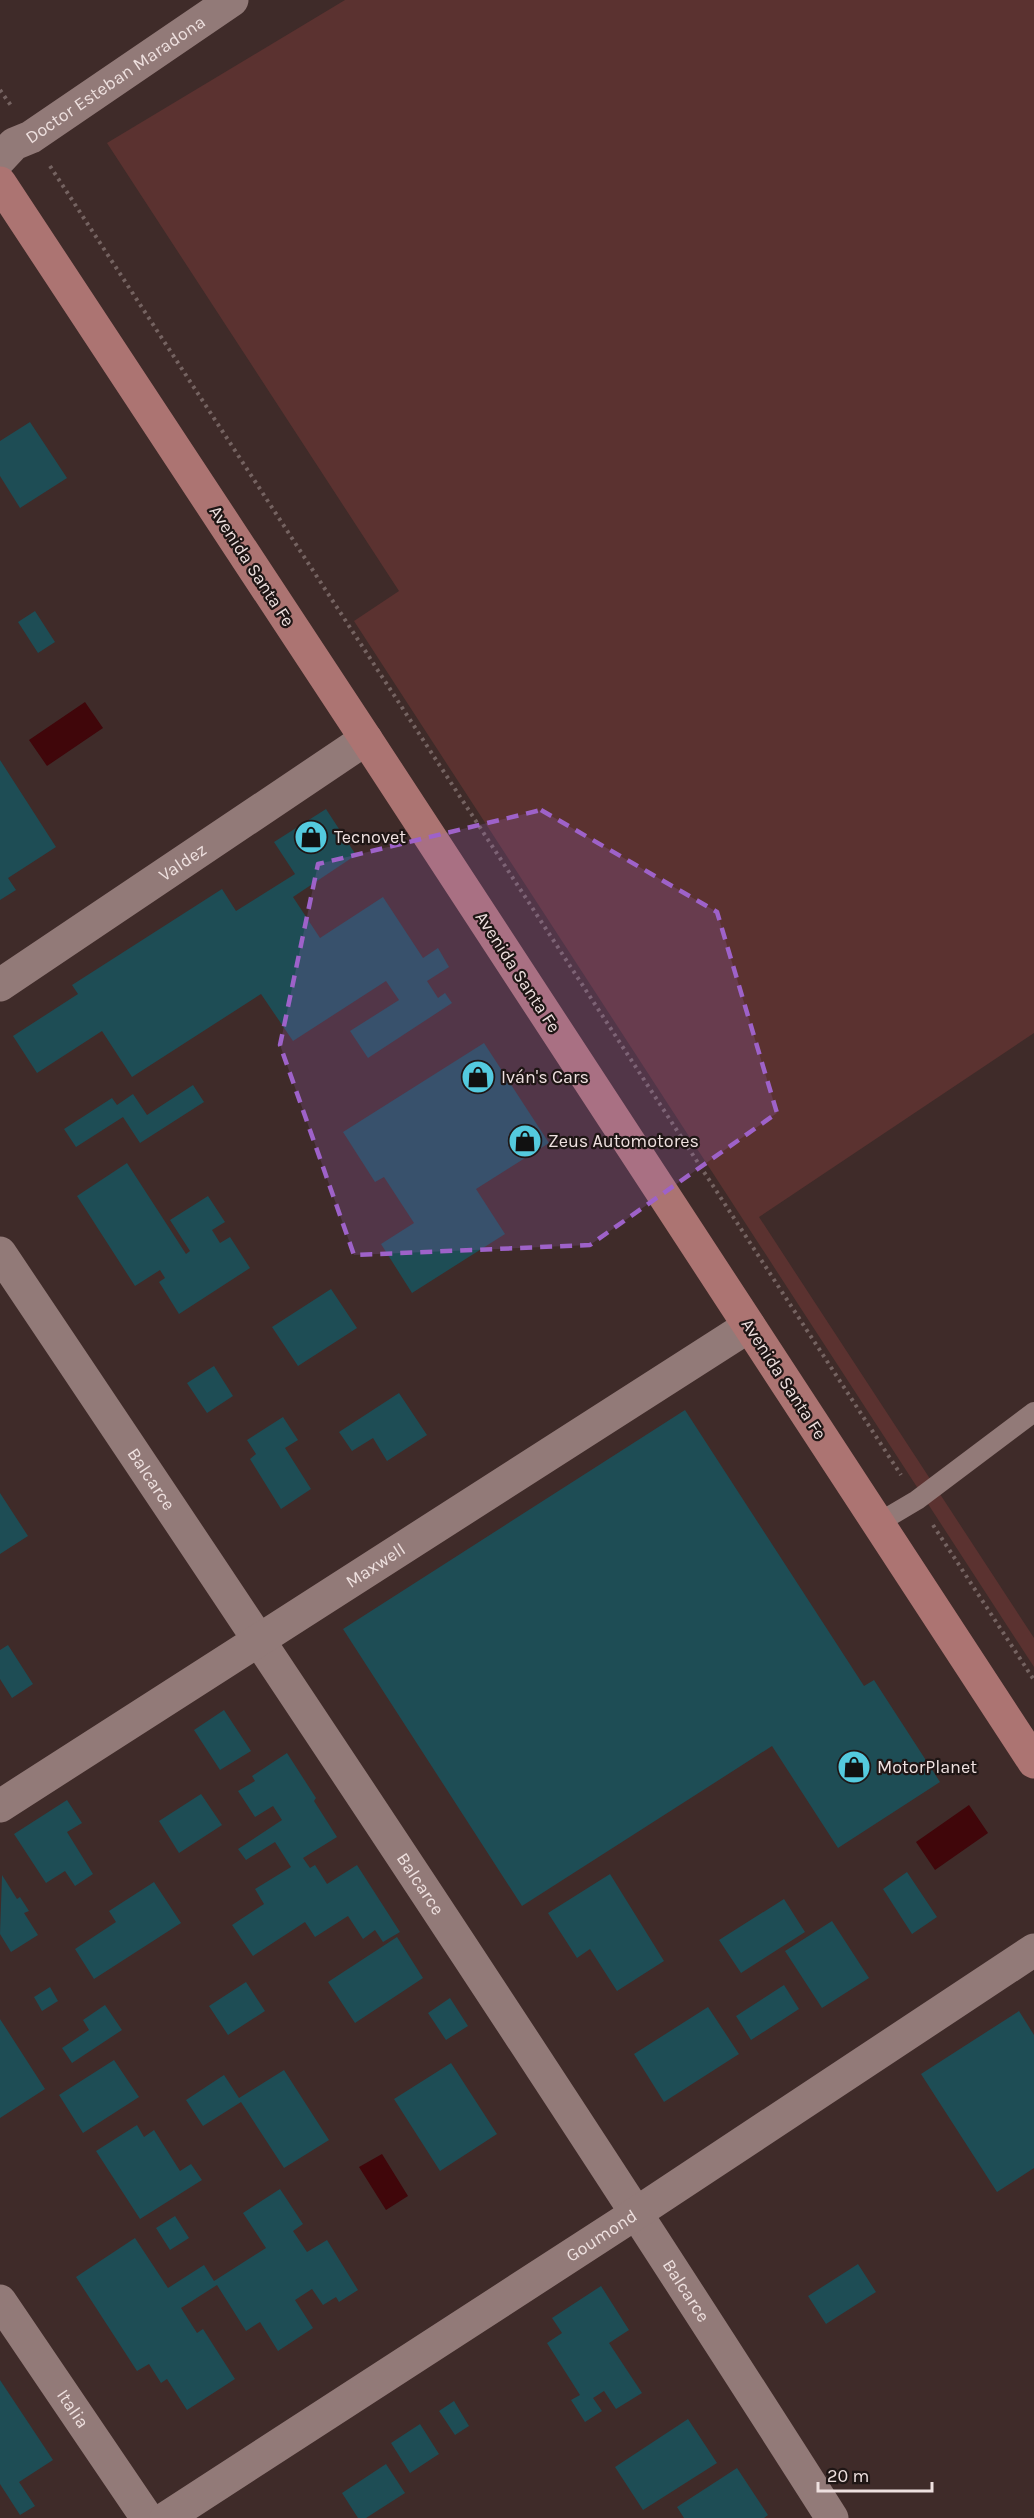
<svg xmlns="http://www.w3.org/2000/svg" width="1034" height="2518" font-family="Karla,sans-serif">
<rect width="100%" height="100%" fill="#3f2b29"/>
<!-- green -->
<path fill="#5b3230" d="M345,0H1034V1033L759,1217L1034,1638V1667L354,621L399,591L107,143Z"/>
<!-- water -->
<path fill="#40060a" d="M85,702L103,728L47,766L29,740Z
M969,1805L988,1833L935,1870L916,1842Z
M382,2154L408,2196L386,2210L359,2167Z"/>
<!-- building -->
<path fill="#1e4d55" d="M30,422L67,478L20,508L0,476V441Z
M35,611L55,642L38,653L18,622Z
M0,760L56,847L8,878L16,890L0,900Z
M326,809L356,855L293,897L320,938L383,897L423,958L438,948L449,967L427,981L438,998L445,993L452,1003L368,1058L350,1031L399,1000L386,981L293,1041L261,994L132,1077L102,1031L37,1073L13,1036L78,994L72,985L222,889L236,911L295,874L274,842Z
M484,1043L549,1143L476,1189L505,1234L412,1293L381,1244L414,1223L384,1177L375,1182L343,1132Z
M193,1085L204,1102L140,1143L123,1117L76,1147L64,1129L112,1098L117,1105L133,1094L147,1115Z
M127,1163L186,1254L190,1251L170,1220L208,1196L225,1222L212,1230L220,1243L230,1237L250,1268L179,1314L159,1282L165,1278L160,1270L135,1286L77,1196Z
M331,1289L357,1328L298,1366L272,1327Z
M214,1366L233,1396L207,1413L187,1383Z
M399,1393L427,1435L387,1461L373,1438L352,1451L339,1432Z
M685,1410L864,1686L874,1680L940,1782L838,1848L772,1746L522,1906L343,1629Z
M283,1417L298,1440L285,1448L311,1489L281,1509L250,1459L256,1454L247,1440Z
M0,1493L28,1536L0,1554Z
M8,1645L33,1684L12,1698L0,1679V1650Z
M224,1710L251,1751L220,1770L194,1730Z
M287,1753L316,1798L314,1801L337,1837L303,1858L310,1868L315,1865L327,1884L357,1865L400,1932L383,1942L375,1930L363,1939L348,1916L315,1937L305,1922L253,1956L232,1925L264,1904L255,1889L291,1867L275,1842L246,1860L238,1849L282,1820L273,1806L255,1817L238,1791L255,1781L252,1776Z
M201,1794L222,1825L179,1853L159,1821Z
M67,1800L82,1823L67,1832L93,1874L75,1886L65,1871L46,1883L14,1834Z
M907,1872L937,1917L912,1934L883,1889Z
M610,1874L664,1961L617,1991L590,1949L577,1958L548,1913Z
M2,1875L17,1899L20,1897L29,1911L24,1913L38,1935L11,1952L0,1934Z
M154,1882L181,1923L94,1979L75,1949L116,1922L109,1911Z
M784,1899L805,1932L741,1973L719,1940Z
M832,1921L869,1978L822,2008L785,1951Z
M397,1937L423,1978L355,2023L328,1982Z
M246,1982L265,2011L228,2035L209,2006Z
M784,1985L799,2009L751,2040L736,2016Z
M50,1987L58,2001L42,2011L34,1997Z
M450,1998L468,2026L446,2040L428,2013Z
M105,2005L122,2030L72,2063L62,2048L89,2030L83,2020Z
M708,2007L739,2054L664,2102L634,2054Z
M1019,2011L1034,2035V2168L997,2192L921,2074Z
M0,2019L45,2089L0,2118Z
M114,2060L139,2097L83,2133L59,2095Z
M451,2063L497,2134L440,2171L394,2099Z
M284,2070L329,2140L284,2168L241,2102L203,2126L186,2100L224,2075L239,2098Z
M137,2125L144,2137L154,2130L180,2171L191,2164L202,2180L140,2219L96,2151Z
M280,2189L303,2224L293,2231L307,2252L327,2240L358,2290L339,2302L336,2297L323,2305L312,2289L295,2300L313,2328L278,2351L260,2322L246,2331L217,2285L181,2308L197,2333L203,2329L235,2379L187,2410L167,2379L161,2383L149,2364L137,2371L76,2277L135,2238L168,2288L204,2265L214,2281L266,2248L243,2213Z
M175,2216L189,2238L170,2250L156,2228Z
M858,2264L876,2292L826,2324L808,2296Z
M601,2286L629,2330L609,2343L642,2393L616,2409L604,2391L593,2398L602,2411L585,2422L571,2400L580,2395L547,2343L562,2333L552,2318Z
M0,2380L53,2460L19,2482L35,2506L20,2515L0,2484Z
M454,2401L469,2426L455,2435L439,2411Z
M688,2419L717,2463L643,2510L615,2467Z
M420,2424L439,2454L410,2473L391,2443Z
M386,2464L405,2493L366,2518H358L342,2493Z
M737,2468L768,2515L764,2518H684L677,2507Z"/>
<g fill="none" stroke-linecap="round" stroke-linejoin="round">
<!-- path -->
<path stroke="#756361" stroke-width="4" stroke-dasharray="3 4.5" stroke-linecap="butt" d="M0,90L12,107
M50,166L901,1475
M933,1525L1034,1680"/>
<!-- service -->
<path stroke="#927a78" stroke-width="20" d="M878,1523L917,1500L1034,1412"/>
<!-- minor -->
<g stroke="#927a78" stroke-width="33">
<path id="s1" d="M0,159L14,144L31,137L232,0"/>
<path id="s2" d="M0,985L366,739"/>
<path id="s3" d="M0,1253C281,1672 561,2092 832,2518"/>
<path id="s4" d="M0,1806L749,1326"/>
<path id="s5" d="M0,2301L147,2518"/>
<path id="s6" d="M166,2518L638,2212L1034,1950"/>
</g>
<!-- secondary -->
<path stroke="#ac7472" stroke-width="33" d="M0,183L366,739L1034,1762"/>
</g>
<!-- marked area -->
<path fill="#9e62c9" fill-opacity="0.2" stroke="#9e62c9" stroke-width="4.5" stroke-dasharray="12 8" stroke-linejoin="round" d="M541,810L717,912L777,1113L590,1245L354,1255L280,1045L318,864Z"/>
<!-- icons -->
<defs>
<g id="shop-disc" transform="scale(1.725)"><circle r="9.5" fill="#54cade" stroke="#1f1615"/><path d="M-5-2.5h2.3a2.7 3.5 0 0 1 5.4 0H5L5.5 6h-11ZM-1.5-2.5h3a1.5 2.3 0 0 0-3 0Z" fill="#111"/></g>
</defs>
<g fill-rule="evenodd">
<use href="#shop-disc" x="311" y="837"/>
<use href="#shop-disc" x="478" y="1077"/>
<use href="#shop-disc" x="525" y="1141"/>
<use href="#shop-disc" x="854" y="1767"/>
</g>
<g text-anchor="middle" stroke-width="4.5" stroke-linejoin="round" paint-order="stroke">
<!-- street labels -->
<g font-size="18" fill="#eee0df" stroke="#1f1615">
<text dy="6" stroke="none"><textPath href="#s1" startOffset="141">Doctor Esteban Maradona</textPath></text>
<text transform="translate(252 566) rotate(57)" y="6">Avenida Santa Fe</text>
<text dy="6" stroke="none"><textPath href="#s2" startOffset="220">Valdez</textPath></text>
<text transform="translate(518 972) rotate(57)" y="6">Avenida Santa Fe</text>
<text transform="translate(784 1379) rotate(57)" y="6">Avenida Santa Fe</text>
<text dy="6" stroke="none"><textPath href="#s3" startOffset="272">Balcarce</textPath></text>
<text dy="6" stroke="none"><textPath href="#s4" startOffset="446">Maxwell</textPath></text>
<text dy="6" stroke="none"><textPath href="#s3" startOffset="758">Balcarce</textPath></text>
<text dy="6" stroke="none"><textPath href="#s6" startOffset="519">Goumond</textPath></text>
<text dy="6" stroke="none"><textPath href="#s3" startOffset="1244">Balcarce</textPath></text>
<text dy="6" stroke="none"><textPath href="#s5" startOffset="130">Italia</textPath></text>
</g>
<!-- poi labels -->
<g font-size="18" fill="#eee0df" stroke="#1f1615" text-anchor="start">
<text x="334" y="843">Tecnovet</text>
<text x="501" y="1083">Iván's Cars</text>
<text x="548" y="1147">Zeus Automotores</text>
<text x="877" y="1773">MotorPlanet</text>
</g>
</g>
<!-- scale -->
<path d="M818 2482v9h114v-9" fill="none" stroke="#eee0df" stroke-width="3"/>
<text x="827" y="2482" font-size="18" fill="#eee0df" stroke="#1f1615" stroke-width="4.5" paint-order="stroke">20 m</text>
</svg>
